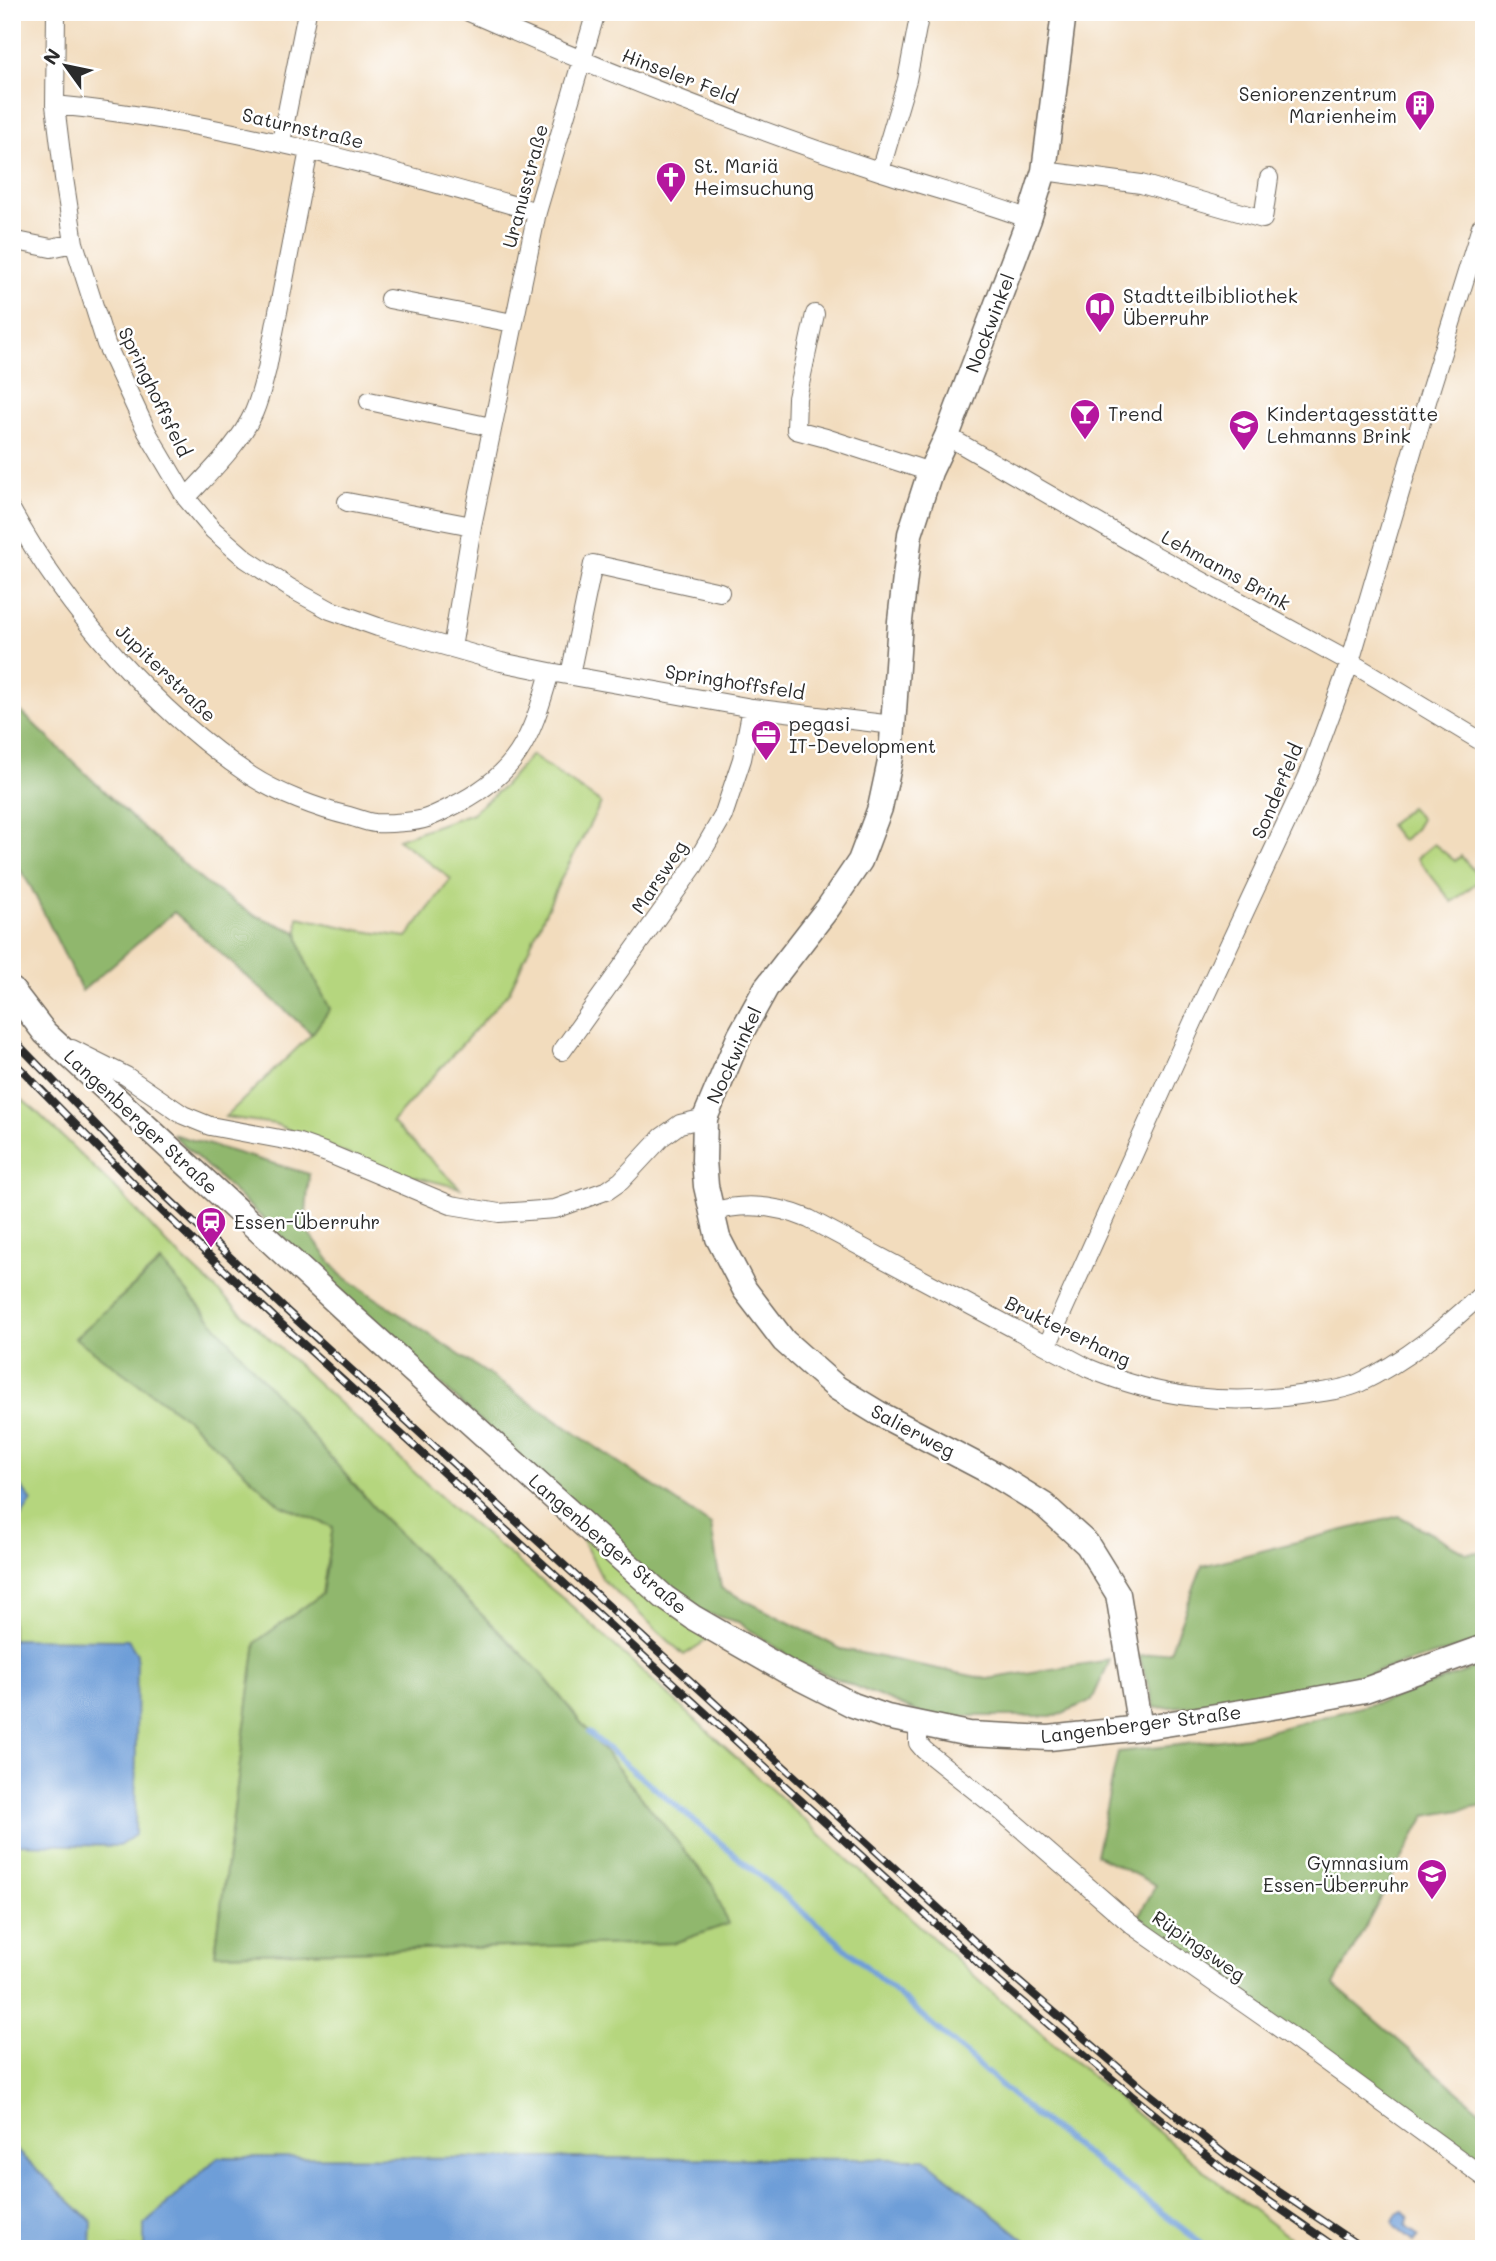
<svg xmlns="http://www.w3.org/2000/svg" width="1496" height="2261" font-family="Mali,sans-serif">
<rect width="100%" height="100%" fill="#fff"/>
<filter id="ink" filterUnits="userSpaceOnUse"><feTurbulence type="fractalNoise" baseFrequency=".0143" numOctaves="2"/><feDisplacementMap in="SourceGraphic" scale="14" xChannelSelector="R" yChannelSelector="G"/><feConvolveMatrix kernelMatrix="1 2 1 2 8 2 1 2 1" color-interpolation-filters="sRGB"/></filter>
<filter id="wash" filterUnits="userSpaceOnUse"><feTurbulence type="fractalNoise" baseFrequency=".00686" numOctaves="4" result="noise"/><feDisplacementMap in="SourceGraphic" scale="28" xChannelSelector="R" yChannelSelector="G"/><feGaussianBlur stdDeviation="1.57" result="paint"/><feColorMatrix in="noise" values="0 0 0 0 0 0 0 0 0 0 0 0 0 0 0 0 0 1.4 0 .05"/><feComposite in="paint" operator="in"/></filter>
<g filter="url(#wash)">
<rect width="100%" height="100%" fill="#f2dcbd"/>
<!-- green -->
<path fill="#b5d67e" stroke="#708054" stroke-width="2" fill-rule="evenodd" d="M531,755L601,803L559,883L509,992L392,1122L460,1188L380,1168L275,1124L225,1117L312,1034L330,1009C315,980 295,951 298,917L363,931L407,937L451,879L398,839L472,813L503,787Z
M1410,807L1421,819L1415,829L1402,841L1389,825Z
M1434,844L1455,861L1461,856L1481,879L1452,902L1417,858Z
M12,1091L39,1114L123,1196L168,1245L454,1509L566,1601L993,1993L1219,2183L1304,2249H12ZM160,1262L383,1518L541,1673L713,1886L727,1924L674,1943L215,1954L256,1642L322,1594L333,1527L280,1505L186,1418L76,1338Z
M576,1527L713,1636L684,1655L603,1580Z"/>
<!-- forest -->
<path fill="#90b76d" stroke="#5e714c" stroke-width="2" d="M12,703L131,817L205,883L252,914L297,932L305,960L330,1009L312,1034L174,912L82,991L31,887L12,857Z
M172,1134L309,1174L305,1228L340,1274L711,1525L721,1588L841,1649L987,1679L1110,1660L1092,1700L1056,1716H927L801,1664L738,1622L698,1611L635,1565Z
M161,1262L383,1518L541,1673L713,1886L728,1924L674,1943L215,1954L256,1642L322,1594L333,1527L280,1505L186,1418L75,1338Z
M1399,1516L1466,1553L1484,1552V1641L1272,1701L1155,1708L1139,1656L1170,1651L1202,1566Z
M1484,1665V1806L1425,1816L1334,1985L1484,2114V2172L1138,1917L1156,1885L1096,1855L1118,1752L1246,1737L1387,1700Z"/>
<!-- water -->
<path fill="#6e9ed8" stroke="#4c6482" stroke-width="2" d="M12,1476L32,1501L12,1530Z
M12,1639L128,1640L137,1654L135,1835L119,1846L12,1844Z
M12,2150H16L92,2222L91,2249H12Z
M218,2157L925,2159L1036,2249H144V2225Z
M1403,2210L1409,2216L1406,2227L1419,2236L1414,2242L1395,2227L1393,2221L1397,2213Z"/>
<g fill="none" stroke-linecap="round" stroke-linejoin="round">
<!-- stream -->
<path stroke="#6e9ed8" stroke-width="6" d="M589,1733L827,1932L1036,2116L1209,2249"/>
</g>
</g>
<g filter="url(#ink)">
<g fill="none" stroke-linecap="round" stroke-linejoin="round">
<!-- street casing -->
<g stroke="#71695e" stroke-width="20">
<path id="street" d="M56,12L55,105L64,178L74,243L106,344L147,432L186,498L213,530L246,559L290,588L330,610L378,627L501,662L550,672L752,708L893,725
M469,12C604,71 742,126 882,172C931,188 981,201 1029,219
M55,105C220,121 379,167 537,212
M281,142L307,12
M880,171L907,80L920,12
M1044,171L1141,184L1263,219L1269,178
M12,240L51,248L74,243
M389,299L513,323
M815,314L797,398L796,430L826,438L930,472
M369,401L491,427
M947,436L1145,550L1350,662L1484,743
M186,498C210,472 239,445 254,412C260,398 263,384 267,369L309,150
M347,502L472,526
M12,511C66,610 157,713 251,776C277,793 319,809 349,816C357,818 366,822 375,823C387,824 416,822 427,818C435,815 443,811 451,807C517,775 531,740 550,672
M452,648L472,526L537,212L596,12
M570,675L593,564L720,592
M72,1049L126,1076L183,1115L210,1126L296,1142L327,1153L451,1205L499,1213L555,1209L608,1190L621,1181L662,1137L680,1124L705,1118
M562,1051L694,866L723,816L742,759L752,708
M712,1212C744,1202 778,1206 809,1219L1088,1368C1161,1399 1228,1406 1307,1394C1323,1392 1344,1390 1359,1383C1406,1361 1446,1327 1484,1292
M1047,1346L1193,1022L1308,776L1350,662L1430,391L1481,227
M918,1725V1743L924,1750L1002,1812L1132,1925L1288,2034L1484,2177"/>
</g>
<!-- secondary casing -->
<g stroke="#71695e" stroke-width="27">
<path id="secondary" d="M1064,12L1044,171L1029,219L947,436L930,472L910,534L900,621L891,757L880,808L860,861L828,908L766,988L740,1035L705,1118L704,1160L706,1186L718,1238L745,1290L784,1341L837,1388L878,1413L994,1474L1044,1505L1087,1544L1118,1594L1140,1728
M12,990L45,1033L345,1310L664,1597L694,1618L788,1672L853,1705L887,1717L969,1734L1049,1738L1140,1728L1279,1706L1365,1690L1484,1647"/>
</g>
<!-- street -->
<use href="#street" stroke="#fff" stroke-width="18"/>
<!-- secondary -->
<use href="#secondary" stroke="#fff" stroke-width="24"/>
<!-- rail casing -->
<g stroke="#2b2b2b" stroke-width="8">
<path id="rail" d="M12,1038L152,1183L287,1311L1009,1973L1141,2087L1232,2160L1364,2249
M12,1060L143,1193L278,1321L999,1982L1131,2095L1223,2169L1338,2249"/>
</g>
<!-- rail -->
<use href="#rail" stroke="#fff" stroke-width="5" stroke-dasharray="16" stroke-linecap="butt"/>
</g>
</g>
<!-- icons -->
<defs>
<g id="building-pin" transform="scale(1.575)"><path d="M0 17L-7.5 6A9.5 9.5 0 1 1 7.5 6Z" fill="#b5179e" stroke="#fff"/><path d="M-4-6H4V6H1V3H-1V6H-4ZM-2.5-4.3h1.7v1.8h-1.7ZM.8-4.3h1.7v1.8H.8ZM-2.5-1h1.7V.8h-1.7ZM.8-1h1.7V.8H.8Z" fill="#fff"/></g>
<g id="church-pin" transform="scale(1.575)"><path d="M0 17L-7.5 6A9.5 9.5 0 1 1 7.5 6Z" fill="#b5179e" stroke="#fff"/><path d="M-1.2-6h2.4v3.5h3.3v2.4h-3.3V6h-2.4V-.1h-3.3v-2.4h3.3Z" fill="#fff"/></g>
<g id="library-pin" transform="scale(1.575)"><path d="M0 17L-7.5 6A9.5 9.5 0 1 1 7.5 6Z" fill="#b5179e" stroke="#fff"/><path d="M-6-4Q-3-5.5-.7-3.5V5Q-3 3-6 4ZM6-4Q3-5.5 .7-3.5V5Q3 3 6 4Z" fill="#fff"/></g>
<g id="bar-pin" transform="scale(1.575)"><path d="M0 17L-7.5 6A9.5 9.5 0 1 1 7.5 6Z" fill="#b5179e" stroke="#fff"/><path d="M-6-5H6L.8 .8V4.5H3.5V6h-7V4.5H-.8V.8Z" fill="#fff"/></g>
<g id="school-pin" transform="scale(1.575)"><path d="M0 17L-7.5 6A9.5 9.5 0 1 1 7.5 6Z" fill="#b5179e" stroke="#fff"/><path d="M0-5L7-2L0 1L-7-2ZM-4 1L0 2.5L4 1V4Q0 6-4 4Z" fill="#fff"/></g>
<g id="office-pin" transform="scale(1.575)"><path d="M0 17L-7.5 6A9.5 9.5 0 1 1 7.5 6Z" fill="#b5179e" stroke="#fff"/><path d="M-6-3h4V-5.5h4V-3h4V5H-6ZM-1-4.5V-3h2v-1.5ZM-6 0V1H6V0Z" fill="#fff"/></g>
<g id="station-pin" transform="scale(1.575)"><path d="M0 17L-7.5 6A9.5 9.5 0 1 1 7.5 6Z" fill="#b5179e" stroke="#fff"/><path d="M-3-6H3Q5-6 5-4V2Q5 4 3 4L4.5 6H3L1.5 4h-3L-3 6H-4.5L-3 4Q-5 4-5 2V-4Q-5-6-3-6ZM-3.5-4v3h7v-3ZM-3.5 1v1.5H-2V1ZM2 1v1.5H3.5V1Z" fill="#fff"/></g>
</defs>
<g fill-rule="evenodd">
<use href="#building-pin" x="1420" y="105"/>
<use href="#church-pin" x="671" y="177"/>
<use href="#library-pin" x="1100" y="307"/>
<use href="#bar-pin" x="1085" y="414"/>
<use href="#school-pin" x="1244" y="425"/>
<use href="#office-pin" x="766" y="735"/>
<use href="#station-pin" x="211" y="1222"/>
<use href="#school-pin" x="1432" y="1874"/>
</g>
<g text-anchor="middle" stroke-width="5" stroke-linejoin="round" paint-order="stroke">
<!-- street labels -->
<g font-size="19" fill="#2b2b2b" stroke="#fff">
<text transform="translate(680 76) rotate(21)" y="7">Hinseler Feld</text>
<text transform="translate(303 128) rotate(13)" y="7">Saturnstraße</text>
<text transform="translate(525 186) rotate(-75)" y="7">Uranusstraße</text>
<text transform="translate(990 323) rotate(-69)" y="7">Nockwinkel</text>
<text transform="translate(155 392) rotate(64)" y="7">Springhoffsfeld</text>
<text transform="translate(1226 570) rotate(29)" y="7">Lehmanns Brink</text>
<text transform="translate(166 673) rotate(44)" y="7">Jupiterstraße</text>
<text transform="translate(735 682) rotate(9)" y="7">Springhoffsfeld</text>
<text transform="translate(1277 791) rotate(-67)" y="7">Sonderfeld</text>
<text transform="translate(659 877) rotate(-56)" y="7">Marsweg</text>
<text transform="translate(734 1055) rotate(-65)" y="7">Nockwinkel</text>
<text transform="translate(141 1122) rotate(43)" y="7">Langenberger Straße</text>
<text transform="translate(1068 1331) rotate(26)" y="7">Bruktererhang</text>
<text transform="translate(913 1431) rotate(28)" y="7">Salierweg</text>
<text transform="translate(608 1544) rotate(41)" y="7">Langenberger Straße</text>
<text transform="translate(1141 1724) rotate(-7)" y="7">Langenberger Straße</text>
<text transform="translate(1199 1946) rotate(35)" y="7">Rüpingsweg</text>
</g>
<!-- poi labels -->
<g font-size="19" fill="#2b2b2b" stroke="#fff" text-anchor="start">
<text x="1397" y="101" text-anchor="end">Seniorenzentrum<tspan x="1397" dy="22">Marienheim</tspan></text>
<text x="694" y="173">St. Mariä<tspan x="694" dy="22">Heimsuchung</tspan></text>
<text x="1123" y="303">Stadtteilbibliothek<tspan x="1123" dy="22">Überruhr</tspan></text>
<text x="1108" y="421">Trend</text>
<text x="1267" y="421">Kindertagesstätte<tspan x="1267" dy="22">Lehmanns Brink</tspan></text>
<text x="789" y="731">pegasi<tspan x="789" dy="22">IT-Development</tspan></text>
<text x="234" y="1229">Essen-Überruhr</text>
<text x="1409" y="1870" text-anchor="end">Gymnasium<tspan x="1409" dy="22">Essen-Überruhr</tspan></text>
</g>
</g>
<!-- margin -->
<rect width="1496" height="2261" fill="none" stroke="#fff" stroke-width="42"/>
<!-- north arrow -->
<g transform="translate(66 66) rotate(303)" stroke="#ffffff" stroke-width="5" paint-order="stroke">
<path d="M0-5L12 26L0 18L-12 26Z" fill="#2b2b2b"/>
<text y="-10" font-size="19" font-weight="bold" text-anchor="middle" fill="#2b2b2b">N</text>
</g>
</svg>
